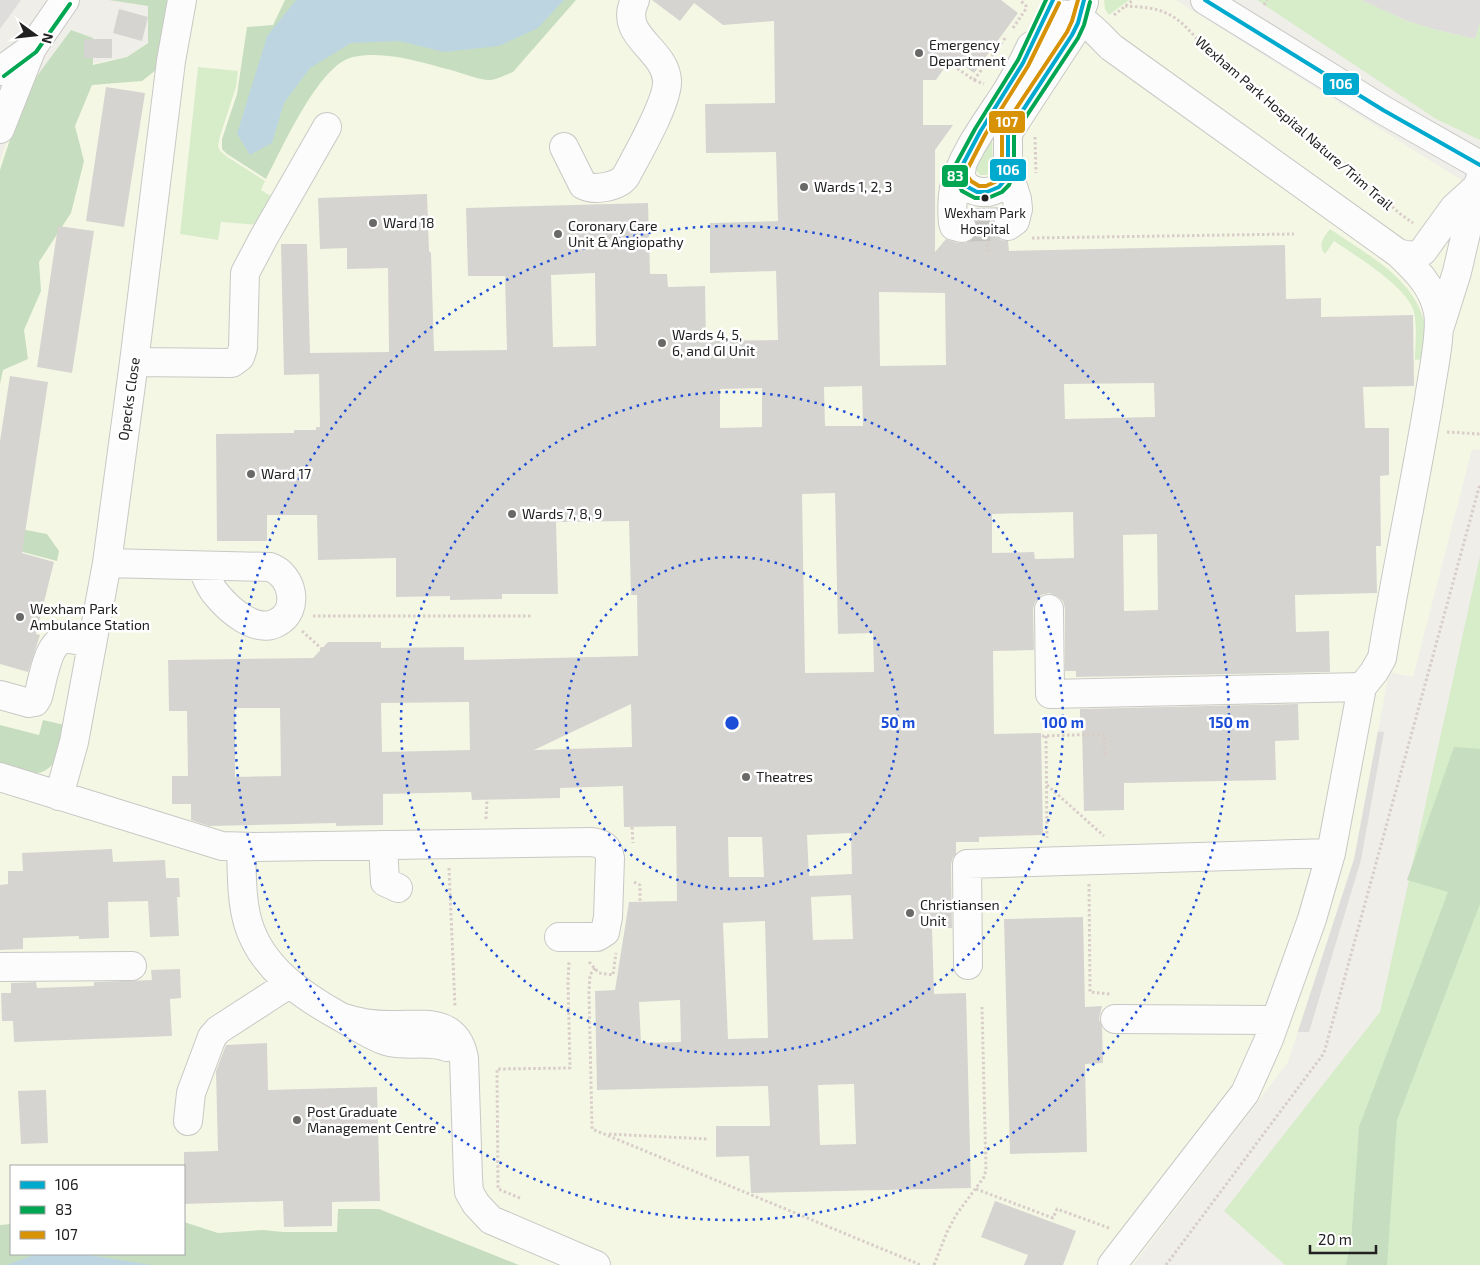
<svg xmlns="http://www.w3.org/2000/svg" width="1480" height="1265" font-family="'Exo 2',sans-serif">
<rect width="100%" height="100%" fill="#efeee9"/>
<!-- residential -->
<path fill="#dedddb" d="M0,0H21L0,29Z
M1361,0H1480V23L1475,39L1433,29L1407,21Z
M1369,731L1384,732L1361,860L1309,1032H1291Z"/>
<!-- education -->
<path fill="#f5f7e5" d="M121,0H1176L1480,192V450L1472,449L1413,677L1389,672L1354,859L1288,1062L1133,1265H453L184,1242V1166H11V1238L0,1237V161L12,125L36,74L127,57L148,42V6Z"/>
<!-- grass -->
<path fill="#d7ecc9" d="M1104,0H1129L1109,15L1105,9Z
M1257,0H1361L1407,21L1433,29L1475,39L1480,23V140L1436,119Z
M198,67L238,71L236,87L220,136L218,146L220,151L226,156L265,181L261,190L274,198L258,225L221,222L218,240L180,234Z
M992,137L993,169L987,175H980L975,169L979,152Z
M1330,229C1366,254 1415,278 1425,325C1427,335 1424,349 1424,359L1415,360C1415,344 1418,324 1413,309C1404,285 1356,256 1334,241L1325,254C1317,245 1324,237 1330,229Z
M1480,556V1265H1285L1224,1211L1380,1012Z"/>
<!-- forest -->
<path fill="#c6debf" d="M109,0H173L165,63L142,81L92,85L75,126L84,161L71,213L39,262L41,291L24,330L28,359L3,370L0,384V170L14,127L37,76L71,30L93,38V65L127,57L148,43V6Z
M285,0H576L513,72C505,75 496,80 488,80C476,79 462,73 451,70C420,62 385,50 353,57C319,64 282,149 266,179L227,154L222,149V139L237,94L247,27L273,25Z
M0,525L47,534L59,551L57,561L0,546Z
M43,720L65,725C61,745 58,776 30,773C20,772 10,768 0,765V725L39,735Z
M1454,747L1480,749V904L1397,1120L1387,1265H1346L1351,1242L1359,1127L1448,892L1407,880Z
M338,1209H379L519,1265H0V1225L11,1224V1254H184V1222L218,1233L263,1230L283,1232H337Z"/>
<!-- water -->
<path fill="#bdd5e1" d="M296,0H564L538,28L499,46L444,52L399,41L351,43L310,68L284,103L272,143L250,155L237,134L267,36Z
M37,1254H82L152,1265H6Z"/>
<!-- building -->
<path fill="#d6d4d0" fill-rule="evenodd" d="M652,0H1001L1018,13L974,73L952,57L936,80H923V125H953L935,150V252L946,239L958,243H966L974,238L977,232V224L973,217L968,214L972,208L998,207L1002,211L994,219L993,228L996,235L1001,240L1008,241L1009,251L1285,245L1286,299L1321,298V317L1413,315L1414,386L1363,387L1365,428H1389V475L1380,476L1381,546H1376L1377,593L1295,595L1296,632L1329,631L1330,672L1076,677V671H1065V609L1063,601L1057,596L1049,593L1041,595L1035,602L1033,609L1034,650L993,651L994,734L1041,733L1043,835L979,837V842H956V854L953,857L951,864L952,928H932L934,994L966,993L971,1188L751,1193L749,1156L716,1157V1126H770L768,1086L597,1090L595,991L615,990L629,902L677,901L676,826L624,827L623,786L560,788V798L472,800L471,792L383,794V825L336,826V823L209,826L191,820V804H172V776H188L187,711H169L168,660L313,658L328,642H381V648L464,647V660L638,656L637,595H631L629,521L556,522L558,594H502V599L450,600V596L396,597V558L318,560L317,515H267V541H217L216,434L294,433V430H316V427H320L319,374L284,375L281,244H307L310,353L389,352L388,268L347,269V248L320,249L318,198L427,194L429,251L431,253L434,351L507,350L505,276H468L466,208L648,203L650,274H667L668,287L705,286L706,341L778,340L776,271L710,273V223L778,221L776,152L706,153L705,104L775,103L774,21L723,25L694,3L680,21ZM595,273L596,346L553,347L551,275ZM879,292L945,293L946,365L880,366ZM1154,383L1155,417L1065,419L1064,384ZM862,386L863,426H825L824,387ZM762,388V427L720,428V389ZM835,493L838,634L873,633L874,672L805,673L802,494ZM1073,512L1074,558L1035,559L1034,552L992,553V514ZM1157,534L1158,610L1124,611L1123,535ZM469,702L470,750L382,752L381,703ZM631,704L632,747L534,750ZM235,708H280L281,776L235,777ZM851,833L852,874L809,876L807,835ZM728,837H762L764,877H729ZM851,895L853,939L813,940L811,897ZM765,921L768,1038L728,1039L723,923ZM680,1000L681,1042L641,1043L639,1002ZM854,1084L856,1144L820,1145L818,1085Z
M119,9L148,17L142,41L113,33Z
M84,39H112V58H84Z
M106,87L145,93L124,227L86,221Z
M58,226L94,231L72,373L37,367Z
M10,376L48,382L22,553L54,562L36,634L40,635L28,672L0,664V441Z
M1298,704L1299,740L1275,741L1276,780L1124,783V810L1084,811L1082,728H1080V709Z
M112,849L113,862L165,860L166,878H179L180,897H177L179,936L150,937L148,901L108,902L109,938L79,939V936L23,938V949L0,950V885L8,884V871H23L22,853Z
M1083,917L1085,1007L1102,1006L1099,1019L1102,1027L1103,1063L1085,1064L1087,1152L1010,1154L1004,919Z
M180,969L181,998L170,999L172,1036L14,1042L13,1021H2L1,993H11V983L36,982L37,988L94,986V982L152,980L151,970Z
M267,1043L268,1090L377,1087L380,1201L332,1202V1226L284,1227L283,1201L184,1204V1152L218,1151L216,1071L226,1045Z
M46,1090L48,1143L21,1144L18,1091Z
M995,1201L1076,1231L1063,1265H1024L1028,1255L981,1237Z"/>
<g fill="none" stroke-linecap="round" stroke-linejoin="round">
<!-- minor-tunnel -->
<path stroke="#c6c5c1" stroke-width="28" stroke-dasharray="28 14" stroke-linecap="butt" d="M962,228L1008,226"/>
<!-- minor casing -->
<g stroke="#c8c8c5" stroke-width="30">
<path id="minor" d="M1205,0L1383,110L1480,165
M1023,63L1056,16C1077,8 1098,34 1111,47L1398,253C1416,270 1433,286 1438,312C1442,333 1432,376 1429,399C1415,485 1396,571 1382,658L1374,672L1362,687L1050,694L1049,609
M0,71L32,48L65,0
M0,129L32,48
M564,147L583,185C594,191 619,187 626,176C637,155 668,102 667,81C666,49 617,36 635,0
M962,166C961,171 960,177 963,181C969,193 988,195 998,188C1003,184 1005,178 1008,171
M1008,226L1015,221L1018,209L1017,199L1008,171V133L1072,35L1084,2
M962,228L954,226L953,223C952,212 952,199 954,188C960,157 988,120 1005,94C1015,78 1023,63 1031,46
M1398,253C1408,256 1415,257 1423,251L1454,208L1474,190
M1440,326L1457,272L1466,233L1469,212L1480,179
M134,362L232,363L240,357L243,348L245,273L264,237L327,127
M107,563L270,567C293,575 300,610 278,622C257,635 229,610 216,594C209,586 206,576 202,567
M0,695L29,703L35,702L38,697C42,683 47,646 62,640C71,637 83,642 92,645
M0,777L222,846L254,847L592,842C603,844 608,846 610,858L608,917L605,932L597,937H559
M59,796L74,742L107,563L134,362L171,61L182,0
M383,845L385,882L398,888
M241,847C242,872 241,899 248,923C261,967 301,995 339,1016C354,1024 370,1036 386,1041C407,1047 428,1040 447,1047
M968,965L967,864L1331,853
M0,967L132,966
M344,1018C359,1023 373,1025 389,1025C421,1026 456,1016 464,1058L468,1178L469,1192L476,1204L491,1220L596,1265
M1115,1019L1276,1020
M188,1121L191,1093L212,1037L218,1030L289,984
M1112,1265L1245,1093L1269,1039L1312,919L1331,853L1362,687"/>
</g>
<!-- path -->
<path stroke="#d8cdc9" stroke-width="3" stroke-dasharray="2.5 2.5" stroke-linecap="butt" d="M1264,5L1267,0
M1125,6C1139,7 1154,7 1166,13C1185,21 1196,40 1211,53C1275,105 1339,156 1399,213L1413,223
M1114,15L1133,0
M1013,28L1026,9V6L1020,0
M961,64L958,69L974,80L1006,37
M974,80L984,84
M1035,137L1036,173
M1032,238L1294,234
M987,252V243H989
M1447,432L1480,434
M313,616H533
M302,631L322,649
M1042,736L1104,734L1105,757
M1046,736L1047,838
M1047,785L1104,836
M486,819L487,800
M632,827L633,843
M449,868L455,1007
M634,882L640,885V901
M1089,884L1090,992L1110,994
M589,962L599,973L613,975L616,953
M595,968L590,975L589,992L592,1129L921,1265
M609,1134L708,1139
M976,1189L1053,1218L1057,1209L1109,1228
M520,1198L498,1189L497,1069L570,1068L568,982L569,961
M934,1265L947,1232L956,1215L984,1177L986,1170L982,1007
M1166,1265L1324,1053L1480,484"/>
<!-- minor -->
<use href="#minor" stroke="#fdfcfc" stroke-width="28"/>
<!-- bus-1 casing -->
<g stroke="#fff" stroke-width="8">
<path id="bus-1" d="M1053,0L1023,63L980,132L962,166L961,176L966,186L977,192H987L999,187L1004,181L1008,171V133L1072,35L1078,23L1084,0
M1205,0L1383,110L1480,165"/>
</g>
<!-- bus-2 casing -->
<g stroke="#fff" stroke-width="8">
<path id="bus-2" d="M1046,0L1018,60L975,129L956,164L955,177L962,191L975,198H988L1002,192L1009,185L1014,172V135L1078,38L1084,25L1090,2
M4,76L36,52L70,4"/>
</g>
<!-- bus-3 casing -->
<g stroke="#fff" stroke-width="8">
<path id="bus-3" d="M1059,3L1028,66L985,135L968,168L967,175L971,181L979,186H986L995,182L999,178L1002,170V130L1067,32L1072,21L1078,0"/>
</g>
<!-- bus-1 -->
<use href="#bus-1" stroke="#00a9ce" stroke-width="4"/>
<!-- bus-2 -->
<use href="#bus-2" stroke="#00a651" stroke-width="4"/>
<!-- bus-3 -->
<use href="#bus-3" stroke="#d79205" stroke-width="4"/>
</g>
<!-- distance rings -->
<g fill="none" stroke="#1d4ed8" stroke-width="2.5" stroke-dasharray="2.5 5">
<circle cx="732" cy="723" r="166"/>
<circle cx="732" cy="723" r="331"/>
<circle cx="732" cy="723" r="497"/>
</g>
<!-- markers -->
<g fill="#696967" stroke="#fff" stroke-width="2">
<circle cx="919" cy="53" r="5"/>
<circle cx="804" cy="187" r="5"/>
<circle cx="373" cy="223" r="5"/>
<circle cx="558" cy="234" r="5"/>
<circle cx="662" cy="343" r="5"/>
<circle cx="251" cy="474" r="5"/>
<circle cx="512" cy="514" r="5"/>
<circle cx="20" cy="617" r="5"/>
<circle cx="746" cy="777" r="5"/>
<circle cx="910" cy="913" r="5"/>
<circle cx="297" cy="1120" r="5"/>
</g>
<circle fill="#212121" stroke="#fff" stroke-width="2" cx="985" cy="198" r="4.5"/>
<g text-anchor="middle" stroke-width="5" stroke-linejoin="round" paint-order="stroke">
<!-- bus labels -->
<g font-size="13" fill="#212121" stroke="#fff">
<text x="985" y="218">Wexham Park<tspan x="985" dy="16">Hospital</tspan></text>
</g>
<!-- poi labels -->
<g font-size="14" fill="#212121" stroke="#fff" text-anchor="start">
<text x="929" y="50">Emergency<tspan x="929" dy="16">Department</tspan></text>
<text x="814" y="192">Wards 1, 2, 3</text>
<text x="383" y="228">Ward 18</text>
<text x="568" y="231">Coronary Care<tspan x="568" dy="16">Unit &amp; Angiopathy</tspan></text>
<text x="672" y="340">Wards 4, 5,<tspan x="672" dy="16">6, and GI Unit</tspan></text>
<text x="261" y="479">Ward 17</text>
<text x="522" y="519">Wards 7, 8, 9</text>
<text x="30" y="614">Wexham Park<tspan x="30" dy="16">Ambulance Station</tspan></text>
<text x="756" y="782">Theatres</text>
<text x="920" y="910">Christiansen<tspan x="920" dy="16">Unit</tspan></text>
<text x="307" y="1117">Post Graduate<tspan x="307" dy="16">Management Centre</tspan></text>
</g>
<!-- street labels -->
<g font-size="14" fill="#212121" stroke="#fff">
<text transform="translate(1294 123) rotate(41)" y="5">Wexham Park Hospital Nature/Trim Trail</text>
<text transform="translate(129 399) rotate(-82)" y="5">Opecks Close</text>
</g>
</g>
<circle cx="732" cy="723" r="8" fill="#1d4ed8" stroke="#fff" stroke-width="2.5"/>
<g font-size="15" text-anchor="middle" font-weight="bold" fill="#1d4ed8" stroke="#fff" stroke-width="5" stroke-linejoin="round" paint-order="stroke">
<text x="898" y="728">50 m</text>
<text x="1063" y="728">100 m</text>
<text x="1229" y="728">150 m</text>
</g>
<g stroke="#fff" stroke-width="2">
<rect x="1322" y="72" width="38" height="24" rx="5" fill="#00a9ce"/>
<rect x="988" y="110" width="38" height="24" rx="5" fill="#d79205"/>
<rect x="989" y="158" width="38" height="24" rx="5" fill="#00a9ce"/>
<rect x="941" y="164" width="28" height="24" rx="5" fill="#00a651"/>
</g>
<g font-size="14" text-anchor="middle" font-weight="bold" fill="#fff">
<text x="1341" y="89">106</text>
<text x="1007" y="127">107</text>
<text x="1008" y="175">106</text>
<text x="955" y="181">83</text>
</g>
<!-- legend -->
<rect x="10" y="1165" width="175" height="90" fill="#ffffff" stroke="#a6a6a6"/>
<rect x="20" y="1181" width="25" height="8" fill="#00a9ce" stroke="#a6a6a6"/>
<text x="55" y="1190" font-size="15" fill="#212121">106</text>
<rect x="20" y="1206" width="25" height="8" fill="#00a651" stroke="#a6a6a6"/>
<text x="55" y="1215" font-size="15" fill="#212121">83</text>
<rect x="20" y="1231" width="25" height="8" fill="#d79205" stroke="#a6a6a6"/>
<text x="55" y="1240" font-size="15" fill="#212121">107</text>
<!-- north arrow -->
<g transform="translate(35 35) rotate(105)" stroke="#ffffff" stroke-width="4" paint-order="stroke">
<path d="M0-4L9 19L0 12L-9 19Z" fill="#212121"/>
<text y="-8" font-size="14" font-weight="bold" text-anchor="middle" fill="#212121">N</text>
</g>
<!-- scale -->
<path d="M1310 1245v8h66v-8" fill="none" stroke="#212121" stroke-width="2.5"/>
<text x="1318" y="1245" font-size="15" fill="#212121" stroke="#ffffff" stroke-width="4" paint-order="stroke">20 m</text>
</svg>
